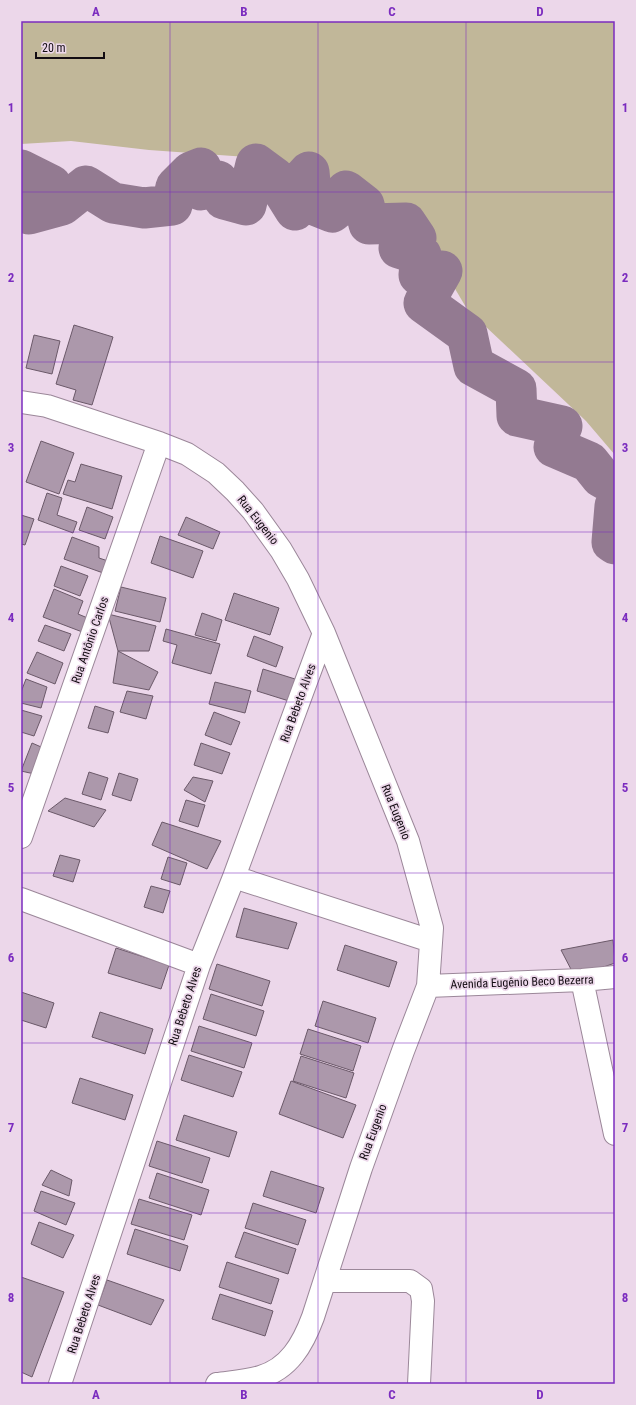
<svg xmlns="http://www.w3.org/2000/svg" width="636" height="1405" font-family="'Roboto Condensed',sans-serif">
<rect width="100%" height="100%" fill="#ecd7ea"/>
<!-- green -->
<path fill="#c1b799" d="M21,21H615V455L586,421L467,309L441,265L427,246L386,208L368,194L346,184L292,164L270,160L247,157L149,150L71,141L21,144Z"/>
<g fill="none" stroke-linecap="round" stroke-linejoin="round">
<!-- river -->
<path stroke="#937a91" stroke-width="41" d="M21,170L51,185L29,214L62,205L86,186L113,203L144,208L172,205L176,187L191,172L201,168V190L218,181L224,199L246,205L256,164L275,178L295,210L298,184L309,172L312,204L332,212L342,204L346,191L364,205L369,224L406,223L416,238L399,248L421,255L419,275L442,271L424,303L467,334L474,366L516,389L517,416L562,426L554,447L589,462L601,477L615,485
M615,506L612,542L615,544"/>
</g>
<!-- building -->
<path fill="#ac98ab" stroke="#6b5969" d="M74,325L113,337L92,405L73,400L76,390L56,384Z
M34,335L60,341L52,374L26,368Z
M41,441L74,453L59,494L26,482Z
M81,464L122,476L112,509L63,494L68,480L75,482Z
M47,493L62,498L57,515L77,522L73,533L38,520Z
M87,507L113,517L105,539L79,530Z
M21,515L34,519L25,545L21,544Z
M186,517L220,532L213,549L178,535Z
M160,536L203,551L193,578L151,563Z
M72,537L99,547V558L111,562L106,574L64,559Z
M61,566L88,576L80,596L54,586Z
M121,587L166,598L160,622L115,611Z
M54,589L83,601L78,614L90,619L85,633L43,617Z
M234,593L279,608L270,635L225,620Z
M202,613L222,620L216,641L195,635Z
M108,614L156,626L149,651H118Z
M45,625L71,634L64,651L38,641Z
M166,629L220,644L211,674L172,663L177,645L163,641Z
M254,636L283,647L276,667L247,656Z
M118,651L158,672L149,690L113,683Z
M37,652L63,663L55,684L27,673Z
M263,669L295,679L289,701L257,691Z
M26,679L47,687L41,708L21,703V692Z
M215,682L251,691L245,713L209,704Z
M127,691L153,696L146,719L120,712Z
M95,706L114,712L108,733L88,728Z
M21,710L42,716L34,736L21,732Z
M214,712L240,722L231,745L205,735Z
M32,743L48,750L39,775L21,771Z
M201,743L230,753L222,774L194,765Z
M89,772L108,778L101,800L82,794Z
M119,773L138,779L131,801L112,795Z
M193,777L213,781L205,802L184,790Z
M65,798L106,810L94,827L48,811Z
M186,800L205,805L198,827L179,821Z
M162,822L221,841L207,869L152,845Z
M60,855L80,860L73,882L53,876Z
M168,857L187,863L180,885L161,879Z
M151,886L170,891L163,913L144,907Z
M244,908L297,923L288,949L236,937Z
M613,940L615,963L575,977L561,950Z
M345,945L397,962L389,987L337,970Z
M116,948L169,965L161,989L108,973Z
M217,964L270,981L262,1006L209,989Z
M21,992L54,1003L46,1028L21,1020Z
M211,994L264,1011L256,1036L203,1019Z
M323,1001L376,1018L368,1043L315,1026Z
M100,1012L153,1029L145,1054L92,1037Z
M199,1026L252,1043L244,1068L191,1051Z
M308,1029L361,1046L353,1071L300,1054Z
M189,1055L242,1072L233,1097L181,1080Z
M301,1056L354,1073L346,1098L293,1081Z
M80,1078L133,1095L125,1120L72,1103Z
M291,1081L356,1105L343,1138L279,1114Z
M184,1115L237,1132L229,1157L176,1140Z
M157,1141L210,1158L202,1183L149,1166Z
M51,1170L72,1180L69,1196L42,1185Z
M271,1171L324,1188L316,1213L263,1196Z
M157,1173L209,1190L201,1215L149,1198Z
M41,1191L75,1203L66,1225L34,1211Z
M139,1199L192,1215L184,1240L131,1224Z
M253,1203L306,1220L298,1245L245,1228Z
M39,1222L74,1235L63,1258L31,1244Z
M135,1229L188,1246L180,1271L127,1254Z
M244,1232L296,1249L288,1274L235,1257Z
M227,1262L279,1279L271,1304L219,1287Z
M21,1277L64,1292L32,1377L21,1372Z
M107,1280L164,1300L151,1325L98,1305Z
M220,1294L273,1311L265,1336L212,1319Z"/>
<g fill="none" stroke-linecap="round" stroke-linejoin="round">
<!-- minor casing -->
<g stroke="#9b8799" stroke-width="24">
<path id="minor" d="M21,402L47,406L159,443L187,454L216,473L235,491L253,511L281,550L298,579L324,633L408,841L432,928L428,986L403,1051L361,1168L313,1317C303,1344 289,1369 260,1377C246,1381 231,1382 217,1384
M21,837L159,443
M234,877L431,941
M21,899L199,965
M582,980L615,1134
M428,986L582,980L615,977
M325,1281H410L421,1289L423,1301L419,1384
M60,1384L199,965L234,877L324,633"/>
</g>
<!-- minor -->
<use href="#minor" stroke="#fff" stroke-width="22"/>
</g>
<!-- grid -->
<path fill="none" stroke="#7b2cbf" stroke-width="1" stroke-opacity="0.55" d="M170,21V1384M318,21V1384M466,21V1384M21,192H615M21,362H615M21,532H615M21,702H615M21,873H615M21,1043H615M21,1213H615"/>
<g text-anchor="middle" stroke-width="3.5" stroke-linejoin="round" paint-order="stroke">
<!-- street labels -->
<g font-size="12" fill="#130c12" stroke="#ecd7ea">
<text transform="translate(258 520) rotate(52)" y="4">Rua Eugenio</text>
<text transform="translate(90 640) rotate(-71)" y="4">Rua Antônio Carlos</text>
<text transform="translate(298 703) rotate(-70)" y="4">Rua Bebeto Alves</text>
<text transform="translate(396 812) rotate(68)" y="4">Rua Eugenio</text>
<text transform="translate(522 982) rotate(-2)" y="4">Avenida Eugênio Beco Bezerra</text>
<text transform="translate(185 1006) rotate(-72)" y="4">Rua Bebeto Alves</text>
<text transform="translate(373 1132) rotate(-70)" y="4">Rua Eugenio</text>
<text transform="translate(84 1314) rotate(-72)" y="4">Rua Bebeto Alves</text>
</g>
</g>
<!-- border -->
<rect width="636" height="1405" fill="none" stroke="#ecd7ea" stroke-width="44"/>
<!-- scale -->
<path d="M36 52v6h68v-6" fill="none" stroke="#130c12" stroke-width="2"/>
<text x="42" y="52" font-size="12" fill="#130c12" stroke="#ecd7ea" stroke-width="3" paint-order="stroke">20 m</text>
<rect x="22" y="22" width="592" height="1361" fill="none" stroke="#7b2cbf" stroke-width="1.5"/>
<g font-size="13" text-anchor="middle" font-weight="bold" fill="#7b2cbf">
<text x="96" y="16">A</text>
<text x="244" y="16">B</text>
<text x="392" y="16">C</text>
<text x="540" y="16">D</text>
<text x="11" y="112">1</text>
<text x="625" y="112">1</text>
<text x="11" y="282">2</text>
<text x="625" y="282">2</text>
<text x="11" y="452">3</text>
<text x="625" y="452">3</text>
<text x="11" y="622">4</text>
<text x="625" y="622">4</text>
<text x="11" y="792">5</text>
<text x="625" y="792">5</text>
<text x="11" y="962">6</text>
<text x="625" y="962">6</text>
<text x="11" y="1132">7</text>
<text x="625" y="1132">7</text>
<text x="11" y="1302">8</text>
<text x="625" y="1302">8</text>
<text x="96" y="1399">A</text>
<text x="244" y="1399">B</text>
<text x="392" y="1399">C</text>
<text x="540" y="1399">D</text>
</g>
</svg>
